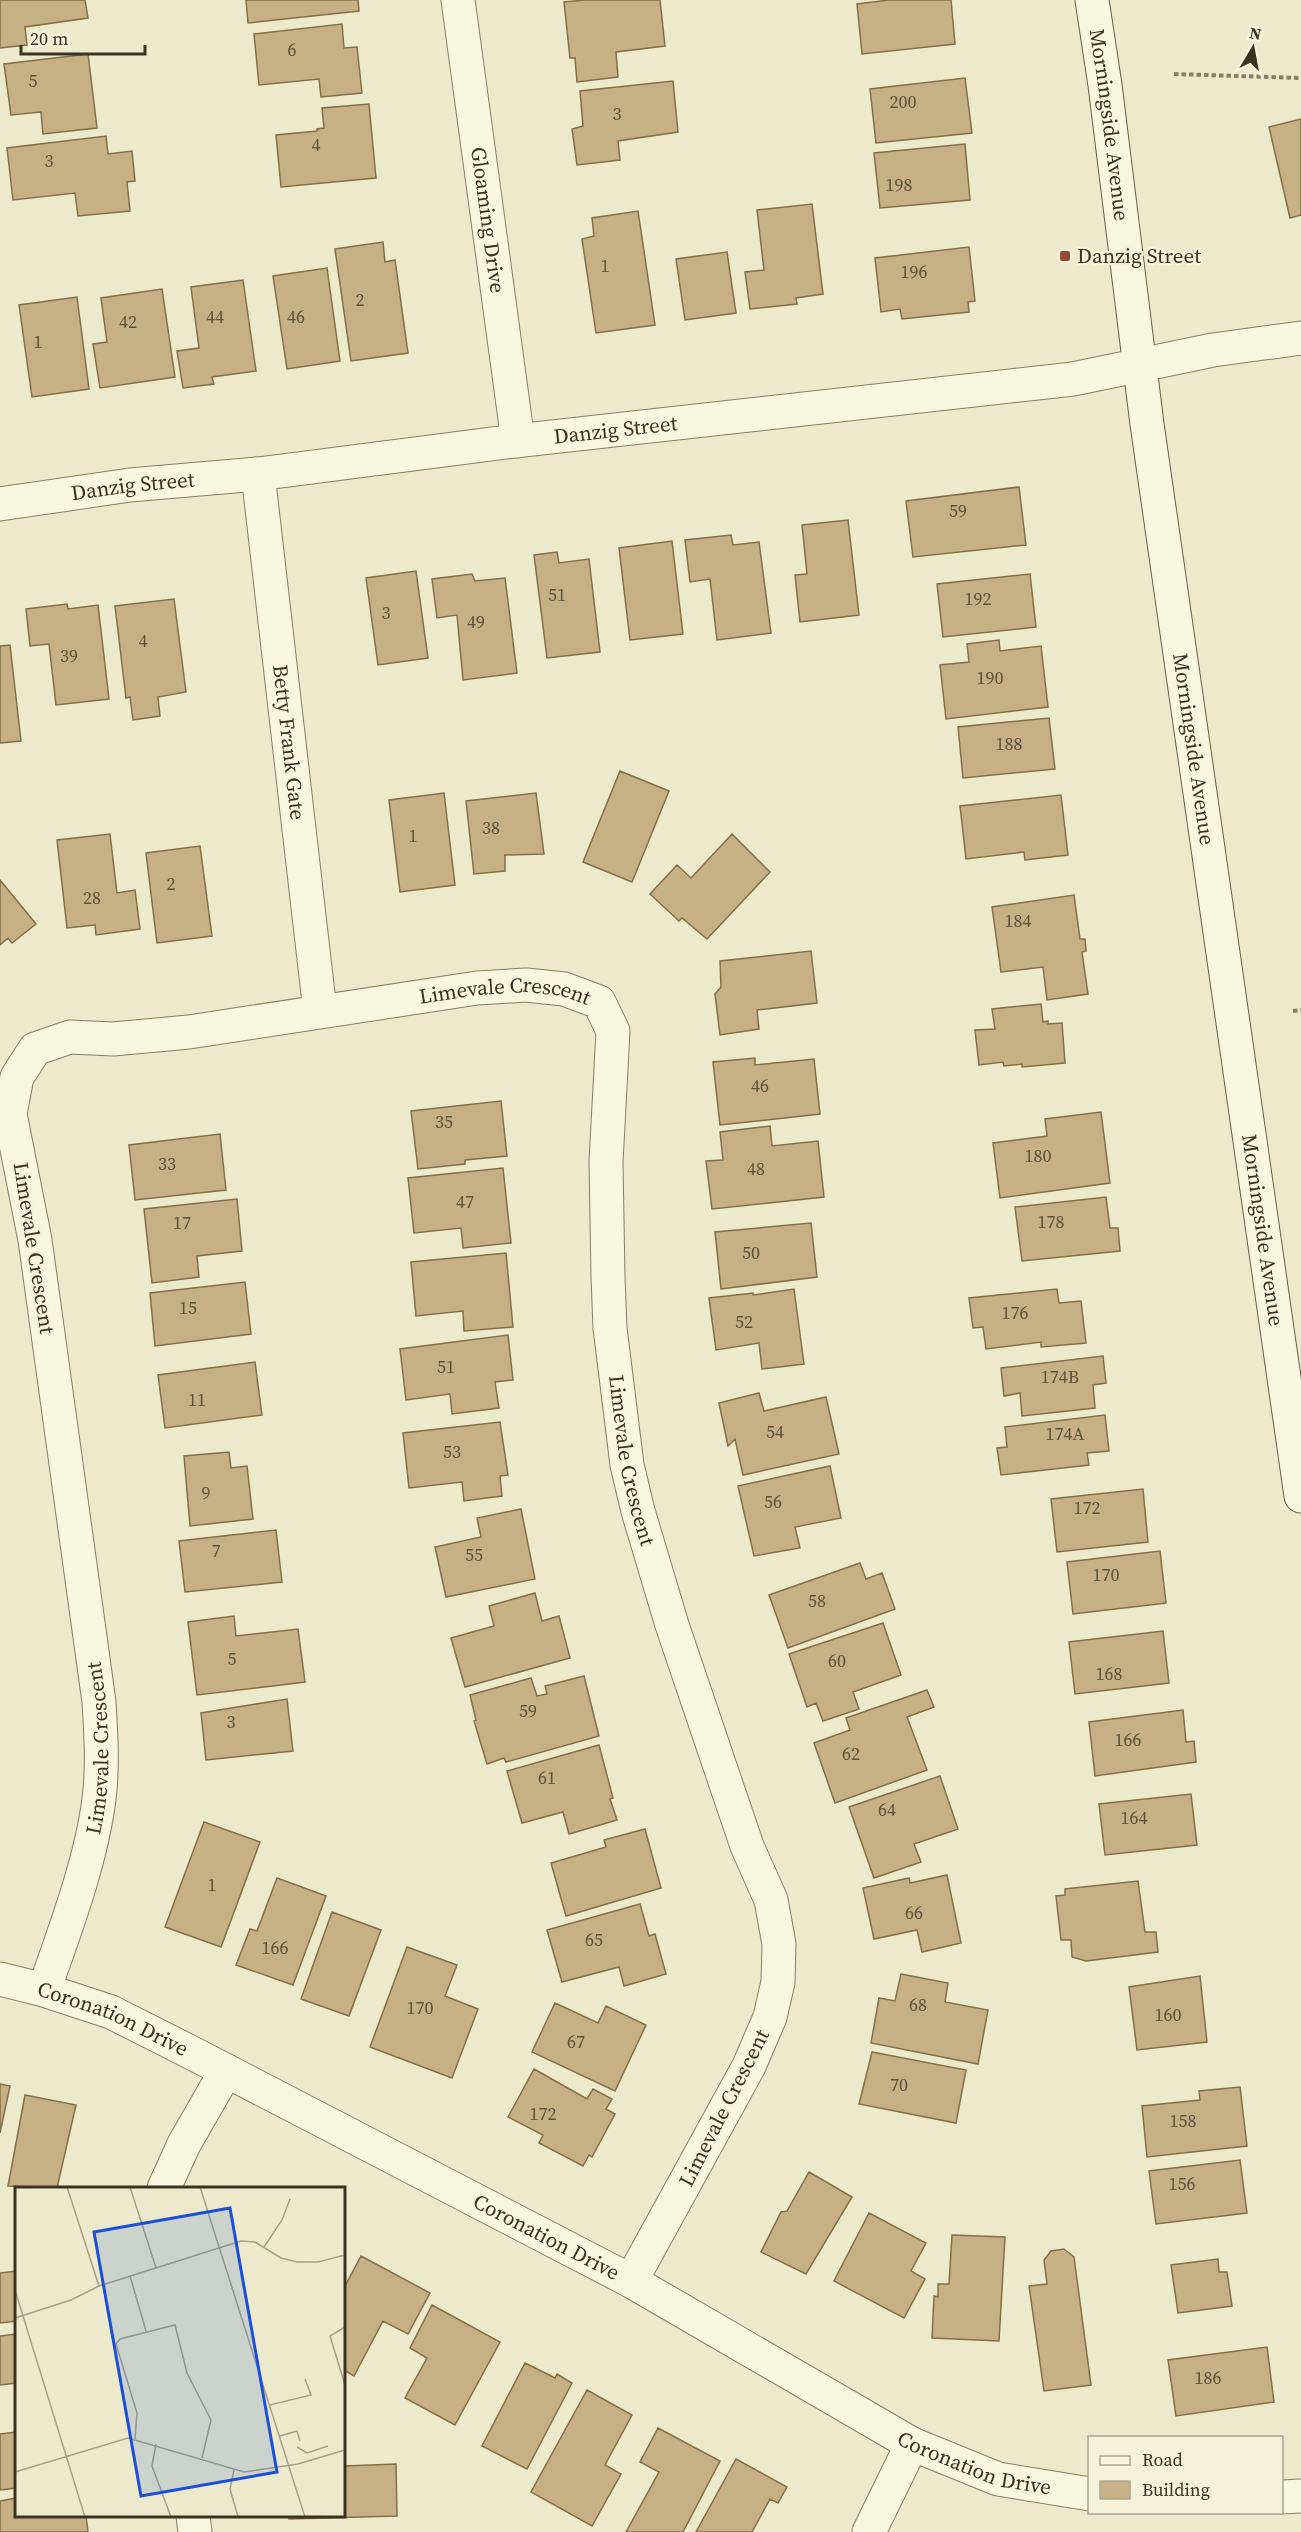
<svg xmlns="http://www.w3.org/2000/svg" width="1301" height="2532" font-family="'Source Serif 4',serif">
<rect width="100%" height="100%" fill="#eceacb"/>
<!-- building -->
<path fill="#c7b084" stroke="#856f48" stroke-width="1.5" d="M0,0H85L88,18L25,27L27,45L0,48Z
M246,0H358L359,11L248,23Z
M585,0H660L665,46L616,52L618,77L577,82L575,58H570L564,2Z
M889,0H951L955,44L862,54L857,4Z
M342,24L344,48L357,47L362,93L321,97L319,79L259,85L254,34Z
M88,54L97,128L43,134L41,112L11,115L4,64Z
M965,78L972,133L876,143L870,89Z
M673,81L678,132L618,141L620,160L577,165L572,129L583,126L580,91Z
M369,104L376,178L281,187L276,135L317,131V129L324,128L322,108Z
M1301,119V215L1290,218L1269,127Z
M106,136L108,154L132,151L135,181L127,182L130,211L78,216L75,193L13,200L7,148Z
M965,144L970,200L880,208L874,153Z
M812,204L823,294L796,298L797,304L750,309L745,272L764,270L757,210Z
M638,211L655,325L596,333L582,239L594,236L592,218Z
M383,242L385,262L395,260L408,353L351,361L335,249Z
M969,247L975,301L968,302L969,312L902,319L900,309L881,312L875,258Z
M727,252L736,313L685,320L676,259Z
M327,268L340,361L287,369L273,276Z
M243,280L256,371L212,377L214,384L183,388L177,351L199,348L191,287Z
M162,289L175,377L100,388L93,344L107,342L101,298Z
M77,297L89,389L32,397L19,305Z
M1019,487L1026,545L913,557L906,501Z
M848,520L859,615L800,622L795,575L807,574L802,525Z
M731,535L733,545L759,542L771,633L717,640L710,579L690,582L685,540Z
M672,541L683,634L630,640L619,548Z
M557,552L559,563L589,559L600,652L547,658L534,555Z
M416,571L428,658L378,665L366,578Z
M472,574L475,581L505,578L517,673L463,680L457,615L437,618L432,579Z
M1030,574L1036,627L943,637L937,584Z
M174,599L186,692L158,697L160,716L133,720L130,697L126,698L115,606Z
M67,604L68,609L98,605L109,699L56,705L49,644L30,646L26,609Z
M999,640L1000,651L1041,646L1048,707L946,719L940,665L969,662L967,644Z
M10,645L21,741L0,743V646Z
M1049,718L1055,769L963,778L958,727Z
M620,771L669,791L632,882L583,862Z
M444,793L455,885L400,892L389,800Z
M536,793L544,854L505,855V871L474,874L466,801Z
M1061,795L1068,855L1025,860L1024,852L966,859L960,806Z
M110,834L117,893L135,890L140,929L96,935L95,925L67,928L57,840Z
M732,834L770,872L707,939L682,918L679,921L650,894L677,865L691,878Z
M200,846L212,936L157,943L146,853Z
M0,880L36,924L12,943L8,938L0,945Z
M1074,895L1080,939H1085L1086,951L1082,952L1088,994L1047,1000L1043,967L1001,972L992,907Z
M811,951L817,1003L757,1010L759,1029L720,1035L715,994L721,987L720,961Z
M1041,1004L1043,1022L1048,1021V1024L1062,1023L1065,1063L1022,1067V1064L1004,1066L1003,1062L979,1065L975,1030L995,1029L992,1009Z
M755,1058V1065L814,1059L820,1114L720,1125L713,1062Z
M501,1101L507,1156L465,1160V1164L418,1169L411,1111Z
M1101,1112L1110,1183L1000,1198L993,1143L1047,1136L1045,1119Z
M770,1126L772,1146L818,1141L824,1197L712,1209L706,1161L723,1160L720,1132Z
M220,1134L226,1190L135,1200L129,1145Z
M503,1168L511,1243L463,1248L461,1228L414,1233L408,1178Z
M1106,1197L1110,1228H1118L1120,1251L1022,1261L1015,1207Z
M237,1199L242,1251L197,1256L199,1277L152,1283L144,1209Z
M811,1223L817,1277L721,1289L715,1232Z
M506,1253L513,1327L464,1331L463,1311L416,1316L411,1262Z
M245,1282L251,1334L155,1346L150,1293Z
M794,1289L804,1364L762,1369L759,1343L716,1350L709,1298L753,1293V1295Z
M1057,1289L1059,1303L1081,1301L1086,1343L1041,1347V1342L986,1349L983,1327L973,1328L969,1298Z
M508,1335L513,1380L495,1382L499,1408L452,1414L450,1394L406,1400L400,1349Z
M1103,1356L1106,1383L1093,1385L1095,1408L1022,1416L1020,1393L1004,1396L1001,1368Z
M255,1362L262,1415L165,1428L158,1375Z
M759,1393L764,1411L826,1397L839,1454L743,1475L735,1439L728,1446L719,1403Z
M1105,1415L1109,1451L1087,1453L1089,1465L1001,1475L997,1448L1007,1447L1005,1427Z
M500,1422L508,1475L500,1476L502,1496L464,1501L462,1482L409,1488L403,1433Z
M229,1452L231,1468L247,1466L253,1519L190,1526L184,1456Z
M830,1466L841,1518L795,1527L800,1548L754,1556L738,1486Z
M1143,1489L1148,1542L1057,1552L1051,1499Z
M521,1509L535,1579L446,1597L435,1547L481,1537L477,1518Z
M276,1530L282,1582L185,1592L179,1541Z
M1160,1551L1166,1603L1073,1614L1067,1562Z
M860,1563L866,1579L882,1573L895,1609L788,1648L769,1595Z
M535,1593L542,1621L559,1616L570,1658L465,1687L451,1638L494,1626L489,1606Z
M234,1616L236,1636L298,1629L305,1682L197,1695L188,1622Z
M883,1623L901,1675L853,1692L859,1709L823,1721L816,1703L807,1707L789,1654Z
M1163,1631L1169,1683L1075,1694L1069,1642Z
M584,1676L599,1736L506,1762L504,1758L487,1764L474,1721L476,1720L470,1695L531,1678L537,1696L547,1694L545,1686Z
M927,1690L934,1707L907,1717L927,1770L835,1803L814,1743L850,1730L846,1718Z
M287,1699L293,1751L206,1760L201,1713Z
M1183,1710L1186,1742L1194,1741L1196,1762L1095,1776L1089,1722Z
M599,1745L613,1798L610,1799L617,1820L569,1834L563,1812L522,1823L507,1771Z
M940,1776L958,1829L914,1844L921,1862L874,1878L849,1807Z
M1191,1794L1197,1845L1105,1855L1099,1804Z
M204,1822L260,1842L221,1947L165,1927Z
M645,1829L661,1888L566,1916L551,1863L606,1847L604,1840Z
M947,1875L961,1943L922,1952L917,1930L874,1939L863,1888L909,1878L910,1883Z
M277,1878L326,1896L293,1985L236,1965L250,1929L257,1931Z
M1138,1881L1145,1932H1156L1158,1952L1086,1961L1072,1957L1071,1940H1061L1056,1896L1065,1895V1889Z
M640,1904L649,1936L655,1934L666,1974L624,1986L619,1967L562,1982L547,1930Z
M332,1912L381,1930L349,2016L301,1999Z
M407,1947L457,1965L445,1996L478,2009L452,2078L370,2047Z
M901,1974L948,1983L945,2002L988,2010L978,2064L871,2043L879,1998L895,2001Z
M1200,1976L1207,2042L1137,2050L1129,1987Z
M555,2003L598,2023L606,2006L646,2025L615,2091L532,2052Z
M872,2052L966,2070L956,2123L859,2104Z
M534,2069L587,2099L593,2089L612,2099L606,2109L615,2114L592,2157L589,2155L583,2166L539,2143L543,2135L508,2117Z
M0,2084L10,2086L0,2133Z
M1240,2087L1247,2146L1147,2157L1142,2106L1200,2100L1199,2091Z
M25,2095L76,2105L57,2188L8,2186Z
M1240,2160L1247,2213L1156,2224L1149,2171Z
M809,2172L852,2197L806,2274L761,2252L781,2212L787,2211Z
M869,2213L926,2243L911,2271L925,2279L904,2318L834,2281Z
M952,2235L1005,2237L999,2341L932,2338L934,2296L938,2297V2284H949Z
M1064,2249L1074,2257L1091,2385L1044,2391L1029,2286L1047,2284L1044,2260L1051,2251Z
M361,2256L430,2293L408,2334L383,2321L354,2376L344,2370V2288Z
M1218,2259L1219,2272H1227L1232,2306L1178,2313L1171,2265Z
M16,2271V2321L0,2323V2273Z
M432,2305L500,2342L455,2425L405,2398L427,2358L410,2348Z
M16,2334V2383L0,2385V2336Z
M1267,2347L1274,2402L1176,2416L1168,2360Z
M525,2363L555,2378L557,2374L572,2383L527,2469L482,2446Z
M587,2390L632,2415L605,2465L621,2474L592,2526L531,2492Z
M658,2428L720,2461L683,2532H626L659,2472L640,2462Z
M16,2432V2488L0,2490V2434Z
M736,2459L787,2487L778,2503L770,2499L752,2532H696Z
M396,2464L397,2516L289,2519L288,2516H344V2466Z
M16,2498V2516H86L88,2532H0V2501Z"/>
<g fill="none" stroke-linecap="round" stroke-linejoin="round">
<!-- minor casing -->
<g stroke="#887f60" stroke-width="35">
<g id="minor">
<path id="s1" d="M458,0L518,441"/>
<path id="s2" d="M258,474L320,1011"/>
<path id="s3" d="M0,504L130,485L258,474L507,442L1073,379L1213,350L1301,338"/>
<path id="s4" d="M0,1979L44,1990L111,2012L196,2055L631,2281L912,2444L998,2479L1090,2494"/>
<path id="s5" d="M44,1990C65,1930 91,1862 99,1799C103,1767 101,1734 99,1702L35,1240L10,1114L17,1077L35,1049L70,1037L113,1039L189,1032L477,988L526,985L564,989L599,1002L613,1031L606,1162L608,1277L610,1328L627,1465L638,1511L672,1625L747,1846L771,1900L779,1944L778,1982L770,2017L749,2066L631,2281"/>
<path d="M164,2188L184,2144L226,2071"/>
<path d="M1282,2497L1301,2496"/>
<path d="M193,2516L195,2532"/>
<path d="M869,2532L912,2444"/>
</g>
</g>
<!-- secondary casing -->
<g stroke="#6a6043" stroke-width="35">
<g id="secondary">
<path id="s6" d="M1092,0L1105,85L1147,424L1301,1496"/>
</g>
</g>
<!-- path -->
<path stroke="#887f60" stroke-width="4" stroke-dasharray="4.5 3" stroke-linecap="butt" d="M1174,74L1301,78
M1293,1011L1301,1010"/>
<!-- minor -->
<use href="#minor" stroke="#f7f6de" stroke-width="33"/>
<!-- secondary -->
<use href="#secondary" stroke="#f7f6de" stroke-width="33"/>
</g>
<!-- markers -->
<rect fill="#934b35" stroke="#f4f3da" stroke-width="2" x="1059" y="250" width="12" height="12" rx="3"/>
<g text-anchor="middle" stroke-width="4.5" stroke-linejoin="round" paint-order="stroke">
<!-- number labels -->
<g font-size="18" fill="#5d523a">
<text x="292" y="56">6</text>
<text x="33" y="87">5</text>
<text x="903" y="108">200</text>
<text x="617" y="120">3</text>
<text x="316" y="151">4</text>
<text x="49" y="167">3</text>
<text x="899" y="191">198</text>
<text x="605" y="272">1</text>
<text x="914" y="278">196</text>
<text x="360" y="306">2</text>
<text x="215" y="323">44</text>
<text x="296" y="323">46</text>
<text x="128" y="328">42</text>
<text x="38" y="348">1</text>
<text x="958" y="517">59</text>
<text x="557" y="601">51</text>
<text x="978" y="605">192</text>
<text x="386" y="619">3</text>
<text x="476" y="628">49</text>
<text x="143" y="647">4</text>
<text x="69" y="662">39</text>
<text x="990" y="684">190</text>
<text x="1009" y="750">188</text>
<text x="491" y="834">38</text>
<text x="413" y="842">1</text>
<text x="171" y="890">2</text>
<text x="92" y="904">28</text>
<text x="1018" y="927">184</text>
<text x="760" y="1092">46</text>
<text x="444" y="1128">35</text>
<text x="1038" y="1162">180</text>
<text x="167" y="1170">33</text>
<text x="756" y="1175">48</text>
<text x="465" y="1208">47</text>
<text x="1051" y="1228">178</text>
<text x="182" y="1229">17</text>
<text x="751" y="1259">50</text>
<text x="188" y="1314">15</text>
<text x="1015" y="1319">176</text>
<text x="744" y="1328">52</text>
<text x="446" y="1373">51</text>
<text x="1060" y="1383">174B</text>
<text x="197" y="1406">11</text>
<text x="775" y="1438">54</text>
<text x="1065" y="1440">174A</text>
<text x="452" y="1458">53</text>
<text x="206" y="1499">9</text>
<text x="773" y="1508">56</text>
<text x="1087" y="1514">172</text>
<text x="216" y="1557">7</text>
<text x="474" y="1561">55</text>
<text x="1106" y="1581">170</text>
<text x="817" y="1607">58</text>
<text x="232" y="1665">5</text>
<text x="837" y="1667">60</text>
<text x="1109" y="1680">168</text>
<text x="528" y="1717">59</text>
<text x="231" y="1728">3</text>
<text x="1128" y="1746">166</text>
<text x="851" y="1760">62</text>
<text x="547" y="1784">61</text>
<text x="887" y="1816">64</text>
<text x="1134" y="1824">164</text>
<text x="212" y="1891">1</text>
<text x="914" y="1919">66</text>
<text x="594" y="1946">65</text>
<text x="275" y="1954">166</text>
<text x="918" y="2011">68</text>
<text x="420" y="2014">170</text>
<text x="1168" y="2021">160</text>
<text x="576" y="2048">67</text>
<text x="899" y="2091">70</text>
<text x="543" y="2120">172</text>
<text x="1183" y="2127">158</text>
<text x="1182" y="2190">156</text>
<text x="1208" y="2384">186</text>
</g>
<!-- street labels -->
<g font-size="21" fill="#3a3322" stroke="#f4f3da">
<text dy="7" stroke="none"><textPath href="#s6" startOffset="126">Morningside Avenue</textPath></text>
<text dy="7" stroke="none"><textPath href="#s1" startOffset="222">Gloaming Drive</textPath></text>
<text dy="7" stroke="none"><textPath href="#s3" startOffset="620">Danzig Street</textPath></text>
<text dy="7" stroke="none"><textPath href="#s3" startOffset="134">Danzig Street</textPath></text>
<text dy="7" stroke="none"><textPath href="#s2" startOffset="270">Betty Frank Gate</textPath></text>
<text dy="7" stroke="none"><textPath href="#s6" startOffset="756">Morningside Avenue</textPath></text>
<text dy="7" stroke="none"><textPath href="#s5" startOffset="1438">Limevale Crescent</textPath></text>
<text dy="7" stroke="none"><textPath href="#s6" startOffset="1242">Morningside Avenue</textPath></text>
<text transform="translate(34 1248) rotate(81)" y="7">Limevale Crescent</text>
<text dy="7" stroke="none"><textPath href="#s5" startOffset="1998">Limevale Crescent</textPath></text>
<text dy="7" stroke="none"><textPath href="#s5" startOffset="250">Limevale Crescent</textPath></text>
<text dy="7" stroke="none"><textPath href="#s4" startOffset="120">Coronation Drive</textPath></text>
<text transform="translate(724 2108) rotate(-63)" y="7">Limevale Crescent</text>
<text dy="7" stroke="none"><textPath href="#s4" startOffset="606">Coronation Drive</textPath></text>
<text dy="7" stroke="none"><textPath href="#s4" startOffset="1092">Coronation Drive</textPath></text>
</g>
<!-- poi labels -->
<g font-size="21" fill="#3a3322" stroke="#f4f3da" text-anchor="start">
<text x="1077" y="263">Danzig Street</text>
</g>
</g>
<!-- overview -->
<g transform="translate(15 2187)">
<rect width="330" height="330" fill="#eceacb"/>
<path fill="none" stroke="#a5a187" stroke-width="1.5" d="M52,0L84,99M115,0L141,81M185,0L290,330M249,60L267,33L275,12M115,89L131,144M0,103L70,330M0,131L56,113L84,99L226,54L240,55L266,71L282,75H303L330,68M330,140L315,149L330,198M255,218L296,208L290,192M265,249L282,244L285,254M120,252L122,226L101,157L105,152L160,138L172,186L196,233L187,271M141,257L137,279L156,330M282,260L292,266L313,259M219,283L215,302L223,330M0,285L113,251L229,285L283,277L330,263"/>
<path fill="#1d4ed8" fill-opacity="0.15" stroke="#1d4ed8" stroke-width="3" d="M215,21L262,285L126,309L79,45Z"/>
<rect width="330" height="330" fill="none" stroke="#3a3322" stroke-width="3"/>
</g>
<!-- legend -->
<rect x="1088" y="2436" width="195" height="78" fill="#f4f3da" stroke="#aaa690" stroke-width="1.5"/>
<rect x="1100" y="2456" width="30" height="9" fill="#f7f6de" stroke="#aaa690" stroke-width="1.5"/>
<text x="1142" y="2466" font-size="18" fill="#3a3322">Road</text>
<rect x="1100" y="2481" width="30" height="18" fill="#c7b084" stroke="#aaa690" stroke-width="1.5"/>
<text x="1142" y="2496" font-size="18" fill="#3a3322">Building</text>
<!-- north arrow -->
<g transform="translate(1253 48) rotate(10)" stroke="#f4f3da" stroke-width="4.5" paint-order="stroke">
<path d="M0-4.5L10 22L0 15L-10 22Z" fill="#3a3322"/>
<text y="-9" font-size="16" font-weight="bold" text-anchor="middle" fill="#3a3322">N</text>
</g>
<!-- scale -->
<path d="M21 45v9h124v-9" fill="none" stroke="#3a3322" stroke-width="3"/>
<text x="30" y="45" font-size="18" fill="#3a3322" stroke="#f4f3da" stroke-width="4.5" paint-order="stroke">20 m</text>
</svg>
